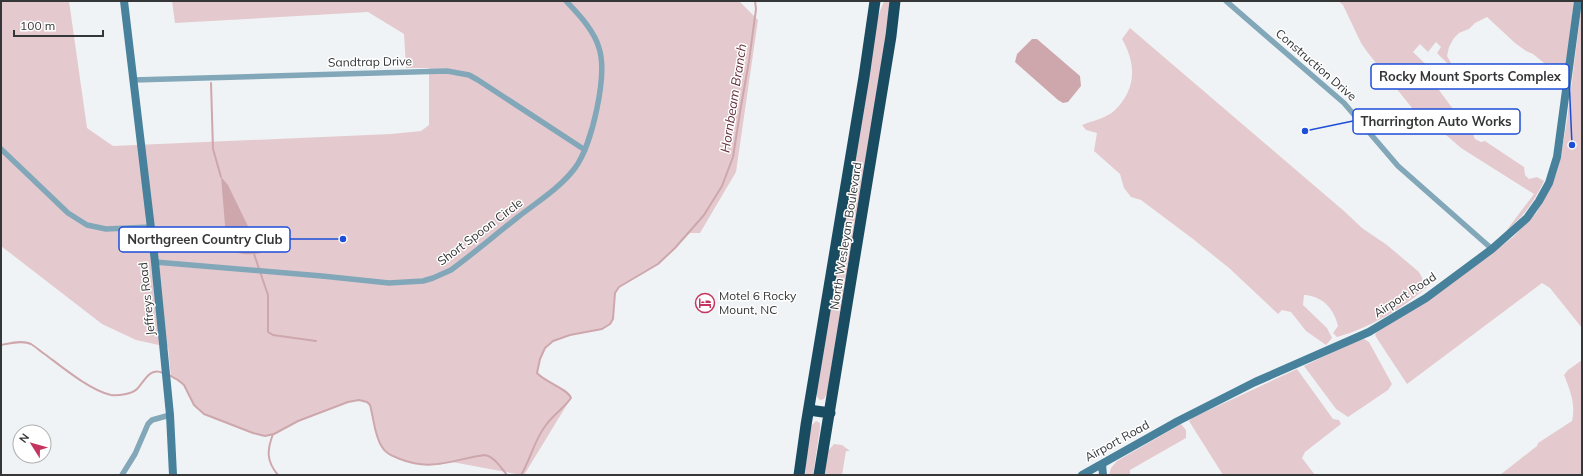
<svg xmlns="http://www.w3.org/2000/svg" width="1583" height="476" font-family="Mulish,sans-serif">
<rect width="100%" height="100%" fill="#f0f3f5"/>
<!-- green -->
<path fill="#e4cace" d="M1,1H69L87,128L113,146L391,134L421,131L429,125V68H406L404,34L368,12L175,23L172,1H739L758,20L736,172L700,233H690L658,264L619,287L616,290L614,299L613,319L610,324L605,328L570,335L553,341L547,345L540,359L537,373C546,383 567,388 571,398L524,475H522L452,462L439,465H424L403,460L390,455L383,448L377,436L370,406L367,402L360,400L348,402L302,420L274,434L265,436L253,433L204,414L194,405L184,385L171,377L168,347L136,340L102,324L1,246Z
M884,1H889L890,3L889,21L827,393L824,399L820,400L818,398L816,393L877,19Z
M1338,1H1574L1565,72L1563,76H1560L1533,54L1526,51L1515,43L1487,17L1475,23L1469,29L1459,33L1454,38L1449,47L1447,56L1451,63L1449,65L1437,53L1441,47L1436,42L1428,52L1420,44L1413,52L1437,75L1436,86L1467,128L1473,134L1475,139L1481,142L1485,141L1524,167L1525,175L1529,179L1537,177L1544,181C1534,202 1524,216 1506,231L1534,194L1461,148L1446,135L1432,133L1368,53L1361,43L1343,5Z
M1582,1V328L1550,288L1542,283L1407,384L1378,340L1375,335L1377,332L1421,305L1490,255L1513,237L1537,212L1556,174L1561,155L1567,120Z
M1130,28L1344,211L1362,228L1387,245L1419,272L1427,287C1404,308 1367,329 1337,337L1333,333L1338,326C1334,309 1323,296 1304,295L1303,305L1327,328L1332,338L1326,345L1306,331L1291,312L1282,310L1278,314L1229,268L1193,239L1141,200L1131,197L1124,188L1120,174L1094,151L1097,133L1086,130L1082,125C1092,121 1106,118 1114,111C1136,90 1137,65 1122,39Z
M1364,339L1369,342L1392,384L1388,390L1348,417L1336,409L1304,366L1356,341Z
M1582,360V475H1500L1537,446L1538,443L1572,421C1576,405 1570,390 1564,375L1568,370Z
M1297,369L1333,419L1339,420L1341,424L1305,452L1302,458L1315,475H1223L1189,421L1192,418Z
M816,421L820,423V429L813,475H805L809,431L812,425Z
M1181,424L1186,430V438L1130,470V475H1109L1111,468L1117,461Z
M834,444L842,445L850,451H846L842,475H824L828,451Z"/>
<!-- water -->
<path fill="#cea7ad" d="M1032,39H1037L1080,76L1081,86L1068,102L1063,103L1058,100L1015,62L1017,54Z
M221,177L228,185L261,253C252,255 237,255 229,249L226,237Z"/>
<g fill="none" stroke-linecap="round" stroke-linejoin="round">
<!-- stream -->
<path stroke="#cea7ad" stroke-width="2" d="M211,83L213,149L221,177
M254,254L268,295V332L273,335L316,341
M1,345C10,343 23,340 31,344C36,347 41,352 46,355C62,367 91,391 111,395C118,396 132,394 137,389C145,381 149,367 163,373
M169,375L178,380L184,385L194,405L204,414L253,433L265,436L274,434L298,421L348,402L359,400L367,402L370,405C374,419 374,435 382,447C386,454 393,456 400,459C433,472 453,459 485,455C495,457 501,468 507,475
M273,434C267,450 266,461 278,475
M521,475C531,459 534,440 546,425C553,415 564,408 571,398C567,388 546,383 537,373L540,359L545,348L553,341L570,335L602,329L610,324L613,319L615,293L619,287L658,264L675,248L704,215L722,186L733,157L741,106L749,61L756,9L755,1"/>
<!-- street -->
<path stroke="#82a7b9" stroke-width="5.5" d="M1226,1L1344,103L1398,166L1492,249
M133,80L447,71L469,75L478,80L585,150
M1,149L68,213L87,225L106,229L150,227
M155,262L322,276L389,283L423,281L433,278L451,270C474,253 495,235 518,217C537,202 560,188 575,168C592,145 608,75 599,48C594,30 579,15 566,1
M122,475L135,454L148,424L152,420L170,415"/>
<!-- secondary -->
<path stroke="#48819b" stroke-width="8" d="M124,1L155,262L170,415L173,475
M1102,464L1103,475
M1082,475L1178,421L1255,382L1369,332L1426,298L1492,249L1527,218L1539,201L1549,183L1557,157L1578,1"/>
<!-- highway -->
<path stroke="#194c61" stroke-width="11" d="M809,410L830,413
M799,475L806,425L864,77L875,1
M819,475L891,36L895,1"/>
</g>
<!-- icons -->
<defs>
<g id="hotel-ring" transform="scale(1)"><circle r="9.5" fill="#fff" stroke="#c43660" stroke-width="1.5"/><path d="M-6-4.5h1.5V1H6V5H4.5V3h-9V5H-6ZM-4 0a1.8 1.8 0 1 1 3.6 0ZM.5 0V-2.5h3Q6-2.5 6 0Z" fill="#c43660"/></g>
</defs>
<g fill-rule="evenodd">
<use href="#hotel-ring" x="705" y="303"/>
</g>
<g text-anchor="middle" stroke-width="3" stroke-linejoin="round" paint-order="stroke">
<!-- street labels -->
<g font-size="12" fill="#353637" stroke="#fff">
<text transform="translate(370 62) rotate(-1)" y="4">Sandtrap Drive</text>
<text transform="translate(1316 65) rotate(41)" y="4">Construction Drive</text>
<text transform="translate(480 232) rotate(-37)" y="4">Short Spoon Circle</text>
<text transform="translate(846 236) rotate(-81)" y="4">North Wesleyan Boulevard</text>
<text transform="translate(1405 295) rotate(-33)" y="4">Airport Road</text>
<text transform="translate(147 299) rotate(-96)" y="4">Jeffreys Road</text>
<text transform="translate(1117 441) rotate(-29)" y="4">Airport Road</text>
</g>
<!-- poi labels -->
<g font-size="12" fill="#353637" stroke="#fff" text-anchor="start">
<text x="719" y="300">Motel 6 Rocky<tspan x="719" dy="14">Mount, NC</tspan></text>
</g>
<!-- water labels -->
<g font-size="13" font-style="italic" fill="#632e3a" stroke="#fff">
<text transform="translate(733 98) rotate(-81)" y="5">Hornbeam Branch</text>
</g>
</g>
<!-- callouts -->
<path fill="none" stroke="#1d4ed8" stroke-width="1.5" d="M1572 145L1569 77M1305 131L1353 121M343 239L290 239"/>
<g fill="#1d4ed8" stroke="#fff" stroke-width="1.5">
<circle cx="1572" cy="145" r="4"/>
<circle cx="1305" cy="131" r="4"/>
<circle cx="343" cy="239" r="4"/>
</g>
<g fill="#fff" stroke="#1d4ed8" stroke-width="1.5">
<rect x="1371" y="64" width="198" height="25" rx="4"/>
<rect x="1353" y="109" width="167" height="25" rx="4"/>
<rect x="119" y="227" width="171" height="25" rx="4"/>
</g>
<g font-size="13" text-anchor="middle" font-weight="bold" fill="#353637">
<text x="1470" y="81">Rocky Mount Sports Complex</text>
<text x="1436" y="126">Tharrington Auto Works</text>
<text x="205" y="244">Northgreen Country Club</text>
</g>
<!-- border -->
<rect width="1583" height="476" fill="none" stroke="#353637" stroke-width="4"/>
<!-- north arrow -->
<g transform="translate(32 444) rotate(307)"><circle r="19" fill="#ffffff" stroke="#aeafaf"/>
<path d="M0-3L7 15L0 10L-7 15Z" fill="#c43660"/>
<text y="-6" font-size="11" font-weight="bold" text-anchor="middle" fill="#353637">N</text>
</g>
<!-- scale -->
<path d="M14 30v6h89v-6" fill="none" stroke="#353637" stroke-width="2"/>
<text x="20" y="30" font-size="12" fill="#353637" stroke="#ffffff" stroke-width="3" paint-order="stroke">100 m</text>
</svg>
